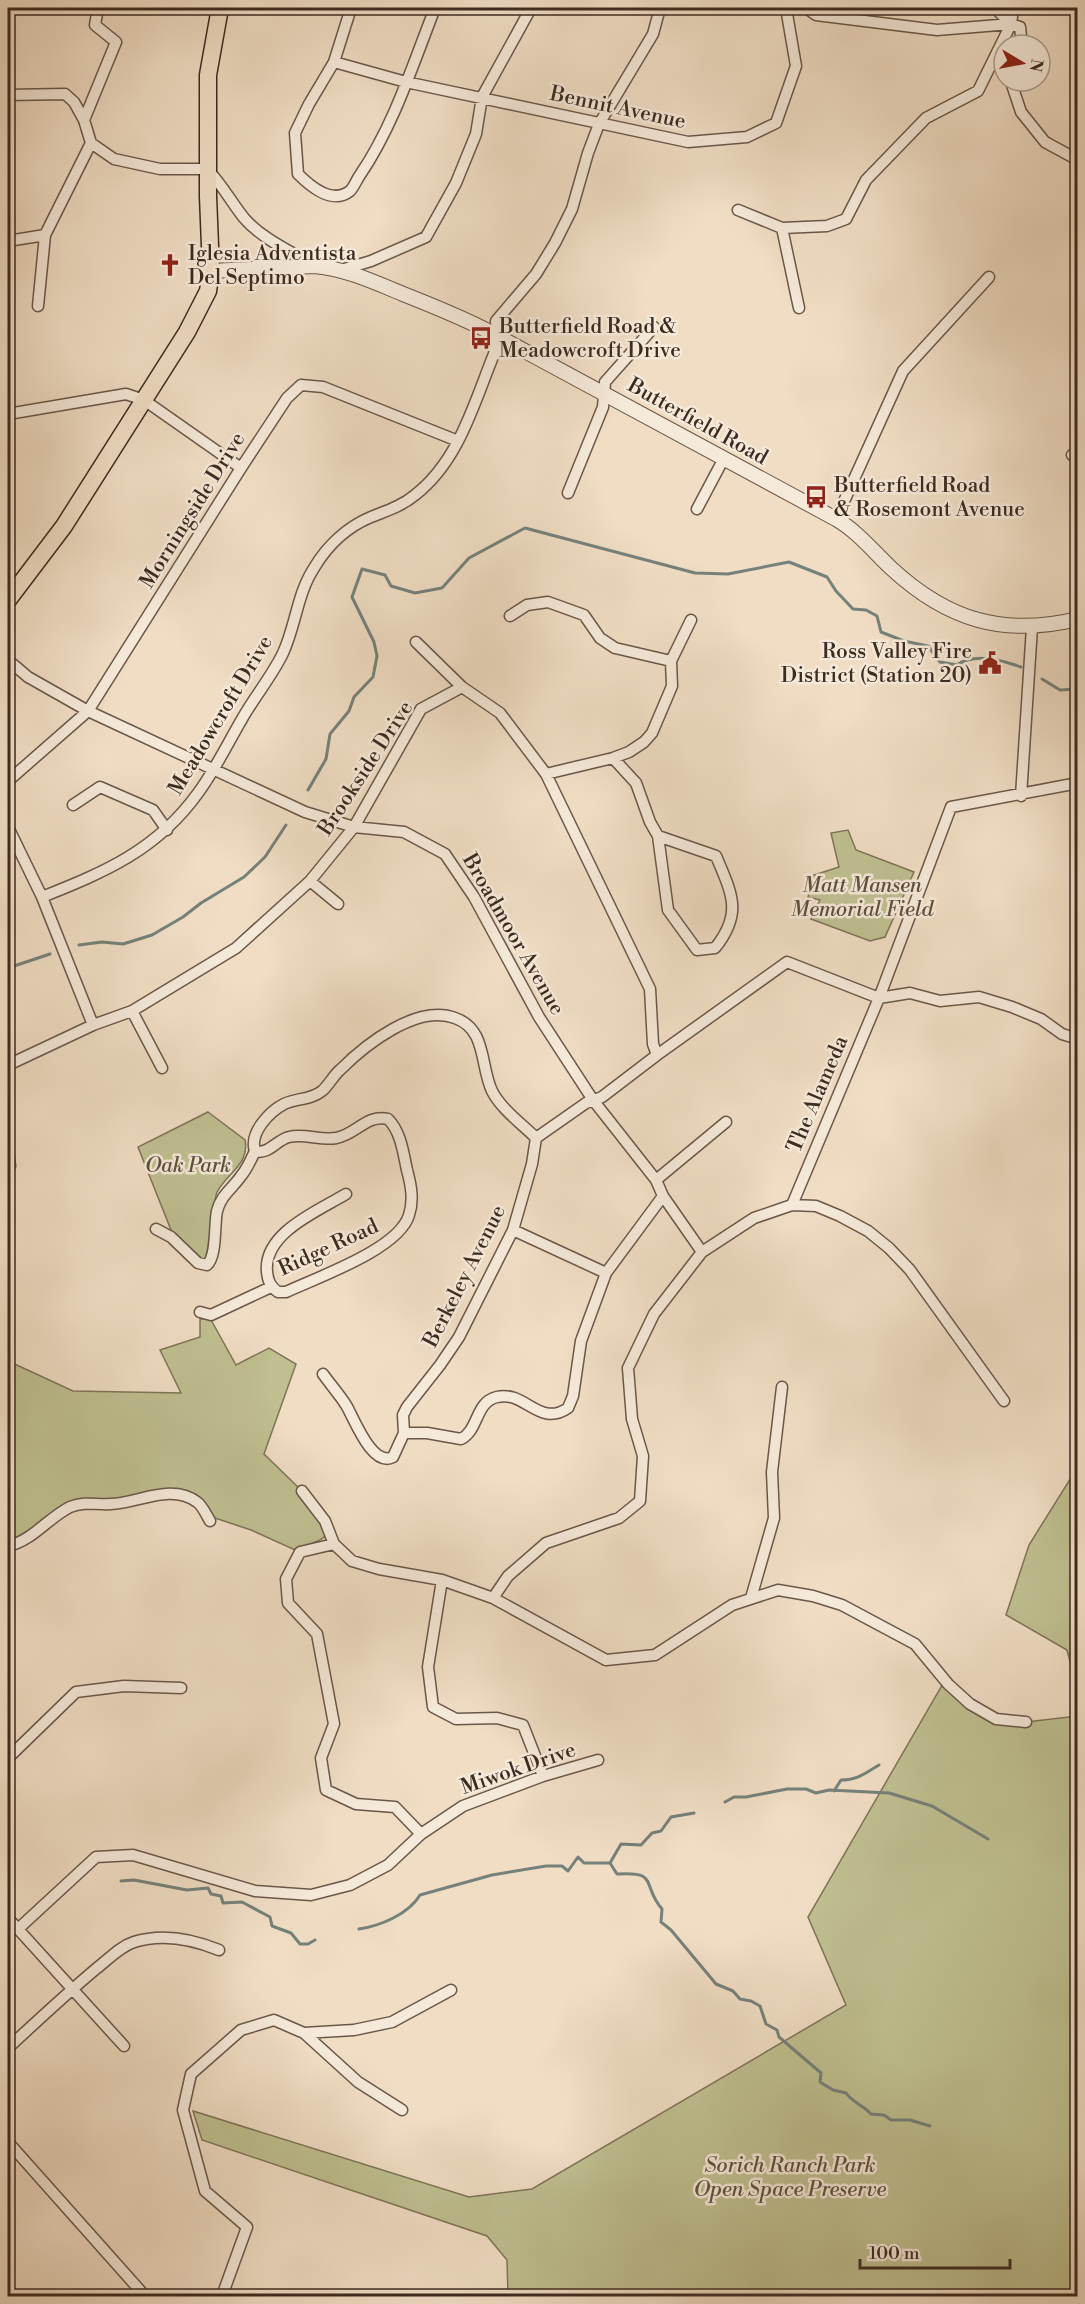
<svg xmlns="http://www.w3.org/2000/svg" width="1085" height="2304" font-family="'Libre Bodoni',serif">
<rect width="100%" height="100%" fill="#f0ddc4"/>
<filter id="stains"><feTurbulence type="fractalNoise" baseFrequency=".00333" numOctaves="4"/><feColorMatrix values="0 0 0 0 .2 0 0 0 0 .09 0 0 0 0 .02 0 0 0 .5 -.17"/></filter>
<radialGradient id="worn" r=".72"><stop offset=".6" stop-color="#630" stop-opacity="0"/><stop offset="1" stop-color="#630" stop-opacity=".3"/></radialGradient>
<!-- park -->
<path fill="#bfbf90" stroke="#7e7458" stroke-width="1.5" d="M1029,8H1077L1078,9L1023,13Z
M848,830L856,850L914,872L885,937L870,941L811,919L820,900L808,897L811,886L808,877L839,867L831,833Z
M208,1112L245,1140C250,1164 227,1173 217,1192C213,1200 211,1250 209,1263L202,1260L173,1235L138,1147Z
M210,1318L236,1365L269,1348L296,1364L264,1454L302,1491L327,1534C321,1543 305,1544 295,1550L251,1530L206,1515L182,1496L89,1503L8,1546V1361L73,1391L181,1393L160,1350L200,1337V1319Z
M1077,1468V1688L1067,1650L1006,1615L1029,1545Z
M945,1680L996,1719L1026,1722L1077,1716V2296H472L508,2295L507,2260L487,2236L202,2140L193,2111L469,2197L532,2189L846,2005L808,1917Z"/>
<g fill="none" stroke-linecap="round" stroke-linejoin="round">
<!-- stream -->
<path stroke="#75817b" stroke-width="3" d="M1042,679L1060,690L1078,689
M308,790L326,759L330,734L349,711L354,697L373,677L377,656L374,642L352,597L362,569L385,575L391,586L415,593L442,588L469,558L525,528L695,573L728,574L789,562L827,577L836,591L853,609L866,610L877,616L881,632L904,641L928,646L940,662L957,665C974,652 1002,660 1021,667
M79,945L102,942L123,944L152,935L183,917L201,903L244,877L265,857L286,825
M8,968L50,954
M834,1791L841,1780C858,1780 865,1773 879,1765
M725,1802L734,1797H746L787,1789H806L816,1793L829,1790L889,1793L932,1806L988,1839
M610,1863L621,1844L641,1845L652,1833L661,1831L671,1817L694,1813
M121,1881L134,1880L187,1890L208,1888L211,1894L221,1896L223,1903L242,1902L270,1917L272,1926L291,1933L300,1944H308L315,1940
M359,1929C380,1926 409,1914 420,1895L492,1875L546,1866H562L568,1871L578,1857L584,1863H610L617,1874C660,1871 641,1885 662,1909L661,1922L671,1930L716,1984L733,1991L740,1999L751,2001L760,2006L766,2024L777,2030L779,2037L821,2073L820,2082L833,2090L846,2093C852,2102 863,2105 871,2114L884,2115L891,2120H910L930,2126"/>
<!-- minor casing -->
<g stroke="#6a5749" stroke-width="13">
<path id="minor" d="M351,8L334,62L309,104L295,133L298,174C311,187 332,205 350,191C354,187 357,179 360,175C394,125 413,64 435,8
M806,8L816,15L937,30L1011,24L1020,27L1022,45
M995,8L1011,24
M334,62L406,82L688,142L747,137L776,123L796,66L786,8
M1014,81L1012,85L1021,112L1045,142L1078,160
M8,95L65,94L74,102L84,120L91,143L114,159L160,169H207C222,184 231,202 244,218C262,239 292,252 315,266
M84,120L116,42L95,25L98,8
M738,210L782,228L827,226L846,219L866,180L926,118L978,91L1011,24L1013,8
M782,228L799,308
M8,241L45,235L91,143
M341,270L371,261L426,237L456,183L476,134L482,97L531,8
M38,306L45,235
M8,414L126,394L144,400L241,468
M1072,455L1078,454
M568,493L603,407L605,382L654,327
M697,509L723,460
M836,519L903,371L989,277
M510,616L527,605L548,602L584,615L600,638L615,648L671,661
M416,642L462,687L500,713L546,774L650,989L653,1044L657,1055
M8,660L28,677L88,711L305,812L354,827L404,832L445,854L474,897L539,1017L593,1100L656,1180L663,1196L702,1252
M613,758L636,783L650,822L658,836
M546,774L613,758L629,752L644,742L652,733L672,686L671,661L691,620
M8,781L88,711L241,468L287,398L301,385L323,387L458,441
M1021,796L1032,627
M73,805L100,787L153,810L167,830
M8,827L42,897L93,1025
M658,836L716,856C732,894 743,913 715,948L697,950L668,910Z
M310,881L338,904
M42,897C105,872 157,850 198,793C215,770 228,743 242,719C255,696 272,676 283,653C296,625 297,594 314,568C327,546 347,527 371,517C386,511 402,506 415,495C459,461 474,403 494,354L497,337L496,321L536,274L555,243L572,209L588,153L599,124L653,34L660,8
M132,1011L162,1068
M8,1065L93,1025L132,1011L236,948L310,881L354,827L421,709L462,687
M255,1151C269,1155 276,1140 289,1137C305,1133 320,1141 336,1138C356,1135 366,1114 388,1119C401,1132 403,1152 407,1170C411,1185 414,1200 409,1215C399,1249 318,1277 286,1292H278C270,1286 268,1281 267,1272C263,1233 318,1211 346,1194
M255,1151C249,1133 269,1112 284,1104C296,1098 311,1100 322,1091C329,1085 333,1076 340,1070C366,1044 417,1004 455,1018C487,1029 480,1066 492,1091C501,1109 522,1124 536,1138
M8,1152L10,1166
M656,1180L726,1122
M792,1205L879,998L951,807L1078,783
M156,1229L171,1237L198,1263L207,1265C217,1256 214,1225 217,1211C221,1195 232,1189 241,1176C247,1169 251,1160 255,1151
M513,1230L606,1273
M200,1312L211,1315L271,1287
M323,1374C330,1384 339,1394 346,1405C354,1418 372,1468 393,1457L404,1433L403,1415L407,1407L440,1365L459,1337L513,1230L532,1164L536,1138L586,1103L602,1097L657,1055L787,962L879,998L910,993L940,1001L979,997L1012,1007L1041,1019L1062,1034L1078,1039
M404,1433H427L461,1439C479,1430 475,1402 497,1397C525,1390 539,1428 568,1408L573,1396L581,1341L606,1273L663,1196
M302,1491L325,1521L334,1544
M334,1544L352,1561L379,1569L442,1580L493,1598L606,1660L655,1655L732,1605L778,1590L813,1596L842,1605L915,1644L948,1684L970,1704L996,1719L1026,1722
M334,1544L300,1552L286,1579L288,1603L317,1634L334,1724L321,1758L326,1790L356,1804L395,1807L421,1834
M8,1546C32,1541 48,1518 70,1507C85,1501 96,1505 111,1504C139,1503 171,1483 197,1502C202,1505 207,1516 210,1521
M442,1580L428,1667L433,1707L456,1719L497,1718L523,1725L543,1776
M493,1598L508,1576L546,1543L619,1518L640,1501L643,1456L632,1419L628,1368L654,1314L702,1252L754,1218L792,1205L816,1206L840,1216L868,1231L889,1248L910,1270L1004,1401
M751,1598L774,1518L772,1472L782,1387
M8,1758L76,1692L124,1686L181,1688
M8,1918L124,2046
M18,1929L96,1857L133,1855L255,1891L311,1895L350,1885L388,1865L421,1834L463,1806L543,1776L598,1760
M304,2033L358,2082L402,2110
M8,2048C37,2021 66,1994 97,1968C109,1959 119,1947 134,1942C163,1933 192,1939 219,1950
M8,2142L145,2296
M222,2296L247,2227L205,2191L183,2110L191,2074L241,2030L274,2020L304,2033L354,2030L392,2022L451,1990"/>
</g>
<!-- tertiary casing -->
<g stroke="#6a5749" stroke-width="16">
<path id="tertiary" d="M211,271L315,266C346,269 374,282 403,294C431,305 458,316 484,329L836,519C857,531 873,551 891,568C947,620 1003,637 1078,619"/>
</g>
<!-- primary casing -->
<g stroke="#3d2a20" stroke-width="19">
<path id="primary" d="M8,600L64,526L187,332L208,291L211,271L208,196V75L220,8"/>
</g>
<!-- minor -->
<use href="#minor" stroke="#f5e9d9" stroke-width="10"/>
<!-- tertiary -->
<use href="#tertiary" stroke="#f5e9d9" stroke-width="14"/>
<!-- primary -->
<use href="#primary" stroke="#f0ddc4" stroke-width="16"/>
</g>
<!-- icons -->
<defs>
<g id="church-bare" transform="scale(1.8)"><path d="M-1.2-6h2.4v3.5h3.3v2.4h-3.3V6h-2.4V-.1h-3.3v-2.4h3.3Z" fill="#8f2418" stroke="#f5e9d9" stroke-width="2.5" paint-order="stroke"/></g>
<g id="bus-bare" transform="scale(1.8)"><path d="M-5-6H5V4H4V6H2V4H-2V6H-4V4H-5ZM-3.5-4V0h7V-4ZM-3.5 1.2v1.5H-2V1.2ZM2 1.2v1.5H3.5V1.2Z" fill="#8f2418" stroke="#f5e9d9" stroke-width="2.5" paint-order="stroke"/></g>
<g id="civic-bare" transform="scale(1.8)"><path d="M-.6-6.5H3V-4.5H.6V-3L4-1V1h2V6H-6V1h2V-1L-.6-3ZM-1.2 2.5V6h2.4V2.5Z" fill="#8f2418" stroke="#f5e9d9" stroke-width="2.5" paint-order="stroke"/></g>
</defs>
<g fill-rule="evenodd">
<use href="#church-bare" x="170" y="265"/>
<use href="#bus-bare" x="481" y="338"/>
<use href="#bus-bare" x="816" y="497"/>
<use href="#civic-bare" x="990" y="663"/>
</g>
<g text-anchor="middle" stroke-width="5" stroke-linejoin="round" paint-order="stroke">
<!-- street labels -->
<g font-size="21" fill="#3d2a20" stroke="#f5e9d9">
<text transform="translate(618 107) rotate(12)" y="7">Bennit Avenue</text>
<text transform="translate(698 421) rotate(29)" y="7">Butterfield Road</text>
<text transform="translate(192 510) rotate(-58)" y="7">Morningside Drive</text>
<text transform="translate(220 715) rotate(-59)" y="7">Meadowcroft Drive</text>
<text transform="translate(365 768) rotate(-57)" y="7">Brookside Drive</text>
<text transform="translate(514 934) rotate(60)" y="7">Broadmoor Avenue</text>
<text transform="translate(817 1094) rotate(-67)" y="7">The Alameda</text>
<text transform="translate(328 1247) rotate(-25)" y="7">Ridge Road</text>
<text transform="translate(464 1276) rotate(-63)" y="7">Berkeley Avenue</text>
<text transform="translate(518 1768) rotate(-19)" y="7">Miwok Drive</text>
</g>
<!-- poi labels -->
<g font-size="21" fill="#3d2a20" stroke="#f5e9d9" text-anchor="start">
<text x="188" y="260">Iglesia Adventista<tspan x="188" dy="24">Del Septimo</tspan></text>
<text x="499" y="333">Butterfield Road &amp;<tspan x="499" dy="24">Meadowcroft Drive</tspan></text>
<text x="834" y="492">Butterfield Road<tspan x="834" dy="24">&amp; Rosemont Avenue</tspan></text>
<text x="972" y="658" text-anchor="end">Ross Valley Fire<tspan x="972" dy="24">District (Station 20)</tspan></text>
</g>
<!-- park labels -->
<g font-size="21" font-style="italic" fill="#5e4f3c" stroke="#f5e9d9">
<text x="862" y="892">Matt Mansen<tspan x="862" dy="24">Memorial Field</tspan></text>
<text x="188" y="1172">Oak Park</text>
<text x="790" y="2172">Sorich Ranch Park<tspan x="790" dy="24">Open Space Preserve</tspan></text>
</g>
</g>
<!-- margin -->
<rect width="1085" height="2304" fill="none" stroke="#f0ddc4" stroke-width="30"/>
<rect x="9" y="9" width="1067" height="2286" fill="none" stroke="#3d2a20" stroke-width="3"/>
<rect x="15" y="15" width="1055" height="2274" fill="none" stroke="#3d2a20" stroke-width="1.5"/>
<!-- north arrow -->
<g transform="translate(1022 63) rotate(100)"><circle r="28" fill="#f5e9d9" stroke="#ab9d8f" stroke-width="1.5"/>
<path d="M0-4.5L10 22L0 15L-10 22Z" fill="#8f2418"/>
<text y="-9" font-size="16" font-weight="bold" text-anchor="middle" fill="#3d2a20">N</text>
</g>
<!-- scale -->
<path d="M860 2259v9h150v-9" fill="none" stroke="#3d2a20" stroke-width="3"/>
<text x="869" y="2259" font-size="18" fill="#3d2a20" stroke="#f5e9d9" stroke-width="4.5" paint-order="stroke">100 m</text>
<rect width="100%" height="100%" filter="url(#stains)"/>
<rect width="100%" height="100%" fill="url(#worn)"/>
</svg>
